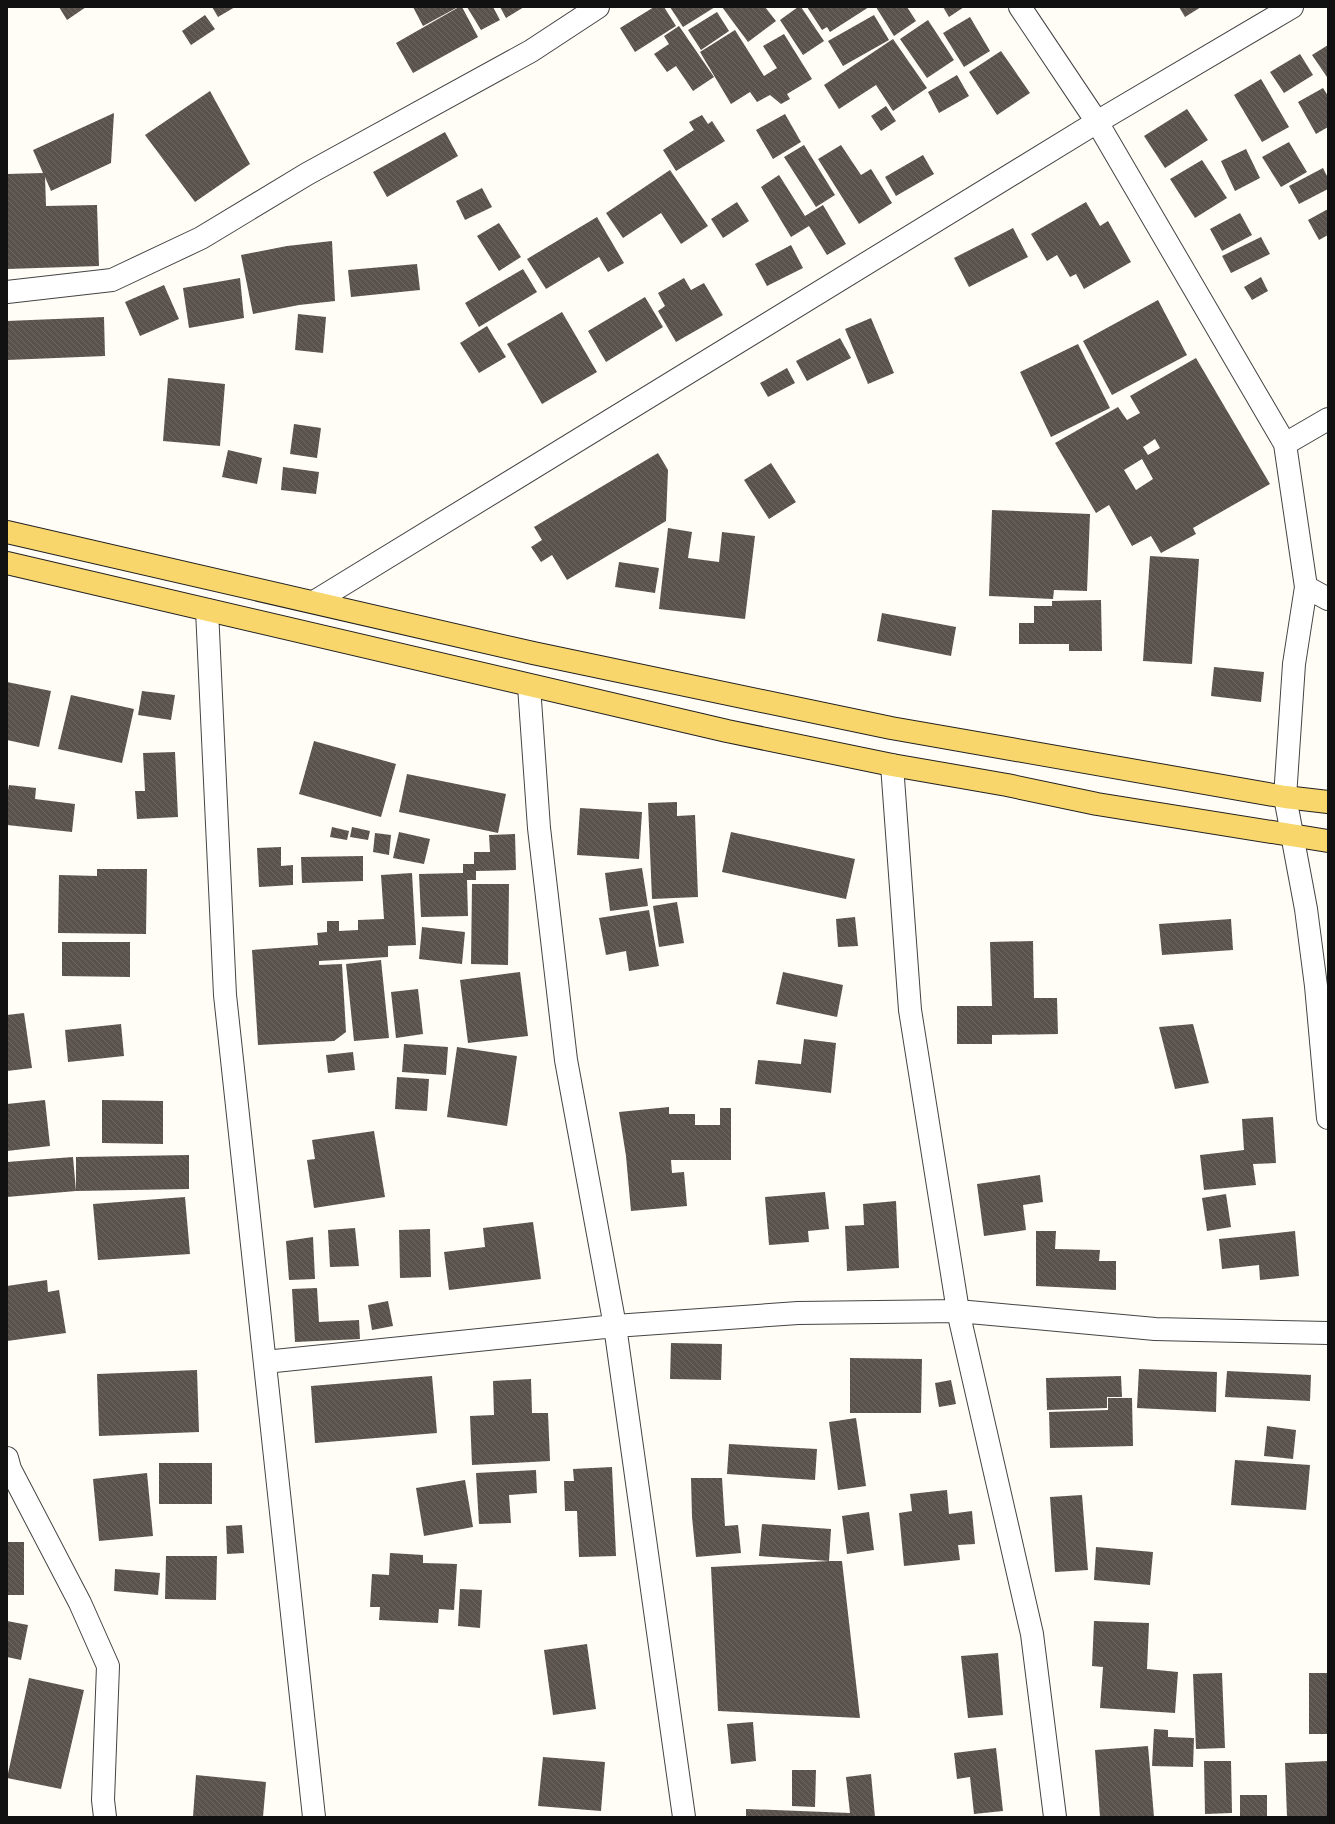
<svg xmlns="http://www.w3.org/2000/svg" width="1335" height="1824" font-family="Bitter,serif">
<defs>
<pattern id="building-back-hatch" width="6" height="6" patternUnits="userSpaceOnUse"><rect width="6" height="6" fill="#5a524d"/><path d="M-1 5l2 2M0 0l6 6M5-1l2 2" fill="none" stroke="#6d6662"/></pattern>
</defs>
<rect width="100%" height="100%" fill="#fffdf5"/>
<!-- building -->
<path fill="url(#building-back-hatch)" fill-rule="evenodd" d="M59,7H86L67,20Z
M212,7H235L218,17Z
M413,7H458L423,26Z
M459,7H462L478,37L413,73L396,43Z
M467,7H493L500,20L481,30Z
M500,7H524L506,18Z
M654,7H664L676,26L635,52L620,28Z
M670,7H715L683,27Z
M722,7H765L776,21L748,42Z
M798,7H801L824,41L803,55L780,20Z
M807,7H869L830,32L827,27L822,30Z
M876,7H907L916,21L894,36Z
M943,7H964L949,17Z
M1179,7H1201L1185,17Z
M717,12L729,31L701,50L688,30Z
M205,15L215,29L191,45L182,31Z
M874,15L889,40L843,66L828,41Z
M970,17L990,51L964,67L943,33Z
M928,20L954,60L927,78L900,39Z
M679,26L714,77L693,91L676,66L667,72L654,54L669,44L664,36Z
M735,30L764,76L777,68L763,46L784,34L812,79L787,94L790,99L781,104L770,95L757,102L750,92L731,104L700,52Z
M893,39L927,88L893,111L876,85L839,109L824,85Z
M1328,45V77H1327L1312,55Z
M1001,51L1030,93L997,115L969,72Z
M1300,54L1313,75L1284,93L1270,72Z
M957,75L969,96L939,113L928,92Z
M1261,79L1289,127L1262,142L1234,95Z
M1323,88L1328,96V127L1316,134L1298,102Z
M210,91L250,164L195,202L145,135Z
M886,106L896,121L881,131L871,116Z
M1187,109L1208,140L1165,168L1144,136Z
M114,113L111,163L51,191L45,177L46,206L97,205L99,266L7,269V174L43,173L33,150Z
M785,114L801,142L773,159L756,130Z
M702,115L708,124L712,121L725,141L676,171L663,150L694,130L689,122Z
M445,132L458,156L387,197L373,172Z
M1289,142L1307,172L1281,187L1262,157Z
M804,145L835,195L816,207L784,157Z
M841,145L861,175L871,169L892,203L859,224L818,159Z
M1246,149L1260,178L1235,191L1221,161Z
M923,155L934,174L896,196L885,177Z
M1202,160L1227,198L1195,218L1170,179Z
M1323,168L1328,178V189L1299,204L1289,186Z
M670,170L708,226L681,244L661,213L623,238L606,213Z
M779,175L805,216L823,205L846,244L827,255L809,226L791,237L761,187Z
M482,188L492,207L465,220L456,201Z
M737,202L749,221L723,238L711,219Z
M1086,202L1100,226L1108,221L1131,262L1084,289L1076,274L1070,277L1057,255L1047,261L1031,234Z
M1328,209V235L1319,240L1308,220Z
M1240,213L1252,235L1222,251L1210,229Z
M597,217L624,263L608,272L599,257L546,289L527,259Z
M499,223L521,257L499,271L477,236Z
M1013,228L1028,257L969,287L954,258Z
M1261,237L1270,254L1231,273L1222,256Z
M332,241L335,301L299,305L253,314L241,255L287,246Z
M791,245L803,268L767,286L755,264Z
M417,264L420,290L351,297L348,270Z
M523,269L537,292L479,327L465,303Z
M1261,277L1268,291L1252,300L1244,287Z
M240,278L244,318L189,328L183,288Z
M684,278L691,290L704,283L723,315L676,342L658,311L665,306L658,293Z
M164,285L179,319L140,336L125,302Z
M645,297L663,327L606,362L588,331Z
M1158,300L1187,355L1112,395L1083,341Z
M562,312L597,372L542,404L507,344Z
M298,314L326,317L323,353L295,350Z
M104,317L105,356L7,360V321Z
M871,318L894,373L868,384L845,329Z
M487,326L506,357L479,373L460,343Z
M840,338L851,358L807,381L796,361Z
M1078,344L1110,408L1051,437L1020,372Z
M1196,358L1270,484L1193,528L1196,534L1161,553L1151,536L1132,546L1109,505L1096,513L1055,443L1118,407L1127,420L1140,413L1130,396ZM1155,439L1160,448L1148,455L1143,447ZM1142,459L1153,479L1136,490L1124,470Z
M787,368L795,383L768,397L760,383Z
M168,378L225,384L220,446L163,441Z
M294,424L321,428L317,458L290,454Z
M228,450L262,458L257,484L222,477Z
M658,453L668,470L666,521L567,580L552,555L541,562L531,547L542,540L534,527Z
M771,463L796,502L769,519L744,480Z
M283,467L319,472L316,494L281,490Z
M992,510L1090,514L1087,591L1054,590L1053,599L989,596Z
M668,528L692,532L688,558L719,562L722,532L755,536L745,619L659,609Z
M1150,556L1199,559L1192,664L1143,661Z
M619,562L659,568L655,593L615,587Z
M1101,600L1102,651H1069V644H1019V623H1034V606H1052V601Z
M882,613L956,627L951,656L877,641Z
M1214,667L1264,672L1261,702L1211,696Z
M7,682L51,691L39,747L7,740Z
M142,691L175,695L171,720L138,715Z
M71,695L134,709L122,763L58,749Z
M314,741L396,764L381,817L299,794Z
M175,752L178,817L137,819L135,791H145L143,753Z
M407,774L506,794L498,833L399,812Z
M9,785L36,788L35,799L75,804L72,832L7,825V796Z
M677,802V816L695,815L698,897L652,899L648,803Z
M580,808L642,812L639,859L577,855Z
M332,827L349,831L347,840L330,837Z
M352,827L370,831L368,840L350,837Z
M399,832L430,839L424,864L393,858Z
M731,832L855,859L846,899L722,872Z
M375,833L391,835L389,855L373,852Z
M515,834L516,870L476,871V880H467L468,916L421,917L419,874L463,873V864H474V852H490L489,835Z
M281,847V866L293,865V885L259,887L257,848Z
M363,856V881L302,883L301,857Z
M642,868L648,906L610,911L605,873Z
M97,869H147L146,934L58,933L59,875L97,876Z
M412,873L416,945L388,946V957L319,961V965L342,964L346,1032L334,1041L258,1045L252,950L318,945L317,933L327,932V921H339V931L358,930V920L384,919L381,875Z
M472,884H509L508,965L471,964Z
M677,902L684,943L659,947L653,906Z
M649,910L659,966L629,971L626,951L606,955L599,918Z
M855,917L858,946L838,947L836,919Z
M1231,919L1233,950L1162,955L1159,924Z
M422,927L465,932L462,964L419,959Z
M1033,941L1034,998H1057L1058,1034L992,1035V1044H957V1006H992L990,942Z
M62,942H130V977L62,976Z
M381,960L389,1038L354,1041L346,964Z
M520,972L528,1036L468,1043L460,980Z
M783,972L843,985L837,1017L776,1004Z
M418,989L423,1034L396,1038L391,992Z
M24,1013L32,1068L7,1071V1015Z
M121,1024L124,1056L68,1062L65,1030Z
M1193,1024L1209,1083L1175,1089L1159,1027Z
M804,1039L836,1043L831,1093L755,1084L758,1060L801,1064Z
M404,1044L448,1047L446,1075L402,1072Z
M457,1047L517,1056L507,1126L447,1117Z
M353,1052L355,1070L328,1073L326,1055Z
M397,1077L429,1079L427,1111L395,1109Z
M45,1100L50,1146L7,1151V1104Z
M102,1100L163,1101V1144L102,1143Z
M669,1107V1114H695V1125H720V1108H731V1160H671L672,1173L684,1172L687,1206L631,1211L626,1156L619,1112Z
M1273,1117L1276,1163L1253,1164L1256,1185L1204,1190L1200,1155L1244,1150L1242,1119Z
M374,1131L385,1197L314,1208L307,1160L315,1159L312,1140Z
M189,1155V1189L76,1191V1157Z
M73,1157L76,1191L7,1197V1162Z
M1040,1175L1043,1202L1023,1205L1026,1230L984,1236L977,1184Z
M825,1192L829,1229L808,1231L809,1242L769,1245L765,1197Z
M1226,1194L1231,1227L1207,1231L1202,1198Z
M185,1197L190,1254L98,1260L93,1204Z
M896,1201L899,1268L847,1271L845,1226L864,1225L863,1204Z
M533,1222L541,1279L449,1290L444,1252L485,1247L483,1228Z
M355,1228L359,1266L330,1267L328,1230Z
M430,1229L431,1277L400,1278L399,1230Z
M1036,1231H1056L1055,1249L1100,1250L1099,1261H1116V1290L1036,1286Z
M1295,1231L1299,1276L1260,1280L1259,1265L1222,1269L1219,1239Z
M313,1237L315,1279L289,1280L286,1241Z
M47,1280L48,1292L59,1290L66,1333L7,1341V1286Z
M317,1288L319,1322L359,1320L360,1339L295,1342L292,1289Z
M388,1301L393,1326L372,1330L368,1305Z
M671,1343L722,1344L721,1380L670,1379Z
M850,1358L922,1359L921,1413H850Z
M1139,1369L1217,1372L1216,1412L1137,1408Z
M197,1370L199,1432L99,1436L97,1374Z
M1227,1371L1311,1375L1310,1401L1225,1397Z
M432,1376L437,1433L315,1443L311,1386Z
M1121,1376L1122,1397H1107V1408L1047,1410L1046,1378Z
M531,1379L532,1413H548L550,1461L472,1465L470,1416L494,1415L493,1381Z
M951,1380L956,1404L939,1407L935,1383Z
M1108,1398H1132L1133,1446L1050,1448L1049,1412L1108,1410Z
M856,1418L866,1486L838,1490L829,1422Z
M1267,1426L1296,1430L1293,1459L1264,1456Z
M729,1444L817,1449L815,1480L727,1474Z
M1235,1460L1310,1465L1306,1510L1231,1505Z
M159,1463H212V1504H159Z
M612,1467L616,1556L579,1557L577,1511H565L564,1481H574L573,1469Z
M536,1470L537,1493L509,1495L511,1523L479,1524L476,1473Z
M147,1473L153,1536L99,1541L93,1479Z
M691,1478H722L725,1526L738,1525L741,1553L696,1557L692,1517Z
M465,1480L473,1527L424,1536L416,1488Z
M947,1490L949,1514L972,1511L975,1544L958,1545L960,1560L904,1566L899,1513L912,1511L910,1494Z
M1082,1495L1088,1570L1055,1572L1050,1497Z
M869,1512L874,1550L847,1554L842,1516Z
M762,1524L831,1529L829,1561L759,1556Z
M242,1525L244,1553L227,1554L226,1526Z
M7,1542H24V1595H7Z
M1096,1547L1153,1552L1150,1585L1094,1580Z
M390,1553L423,1555V1563L457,1564L454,1610L439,1609L438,1623L379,1620L380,1607H370L372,1574L389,1575Z
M166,1556H217L216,1600L165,1599Z
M829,1561H842L860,1718L718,1711L711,1567Z
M115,1569L160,1573L158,1595L114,1591Z
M460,1589L482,1590L480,1628L458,1626Z
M7,1621L28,1625L21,1660L7,1657Z
M1094,1621L1149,1623L1147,1669L1178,1672L1175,1713L1100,1708L1103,1667L1092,1666Z
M587,1644L596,1709L553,1715L544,1650Z
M998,1653L1003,1715L968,1718L961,1656Z
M1222,1673L1225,1748L1196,1749L1193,1674Z
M1309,1673H1328V1734H1309Z
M29,1678L84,1690L61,1789L7,1778Z
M753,1722L756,1761L731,1764L727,1724Z
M1154,1729L1168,1730V1737L1194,1738L1193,1767L1152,1766Z
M1148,1746L1154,1817H1100L1095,1750Z
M996,1748L1003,1811L974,1814L970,1777L957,1779L954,1753Z
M543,1757L605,1762L601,1811L538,1806Z
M1204,1761H1231L1232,1813L1205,1814Z
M1328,1761V1817H1287L1285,1763Z
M792,1770H816L815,1807L792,1806Z
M871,1774L875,1817H746V1809L850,1813L846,1777Z
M196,1775L266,1782L263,1817H193Z
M1240,1795H1267V1817H1240Z"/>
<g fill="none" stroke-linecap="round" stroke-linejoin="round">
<!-- street casing -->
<g stroke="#444" stroke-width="24">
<path id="street" d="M1020,7L1097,122L1285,444L1306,587L1294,664L1285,797L1306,909L1316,986L1328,1118
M7,292L112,280L201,238L307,174L531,51L598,7
M1285,444L1328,419
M1306,587L1328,599
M314,602L1097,122L1292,7
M207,610L225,995L314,1817
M529,686L539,828L566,1060L615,1326L684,1817
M892,765L910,1010L958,1311L1032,1634L1055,1817
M265,1362L615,1326L798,1313L958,1311L1155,1329L1328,1333
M7,1458L10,1469L80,1603L108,1666L103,1800L105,1817"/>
</g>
<!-- primary casing -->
<g stroke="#222" stroke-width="24">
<path id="primary" d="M7,532L533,653L891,728L1285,797L1328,802
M7,563L727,731L892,765L1007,785L1097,804L1328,841"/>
</g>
<!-- street -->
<use href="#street" stroke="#fff" stroke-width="22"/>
<!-- primary -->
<use href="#primary" stroke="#f9d66b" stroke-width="22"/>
</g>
<!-- border -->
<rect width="1335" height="1824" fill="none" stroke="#111111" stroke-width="16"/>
</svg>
